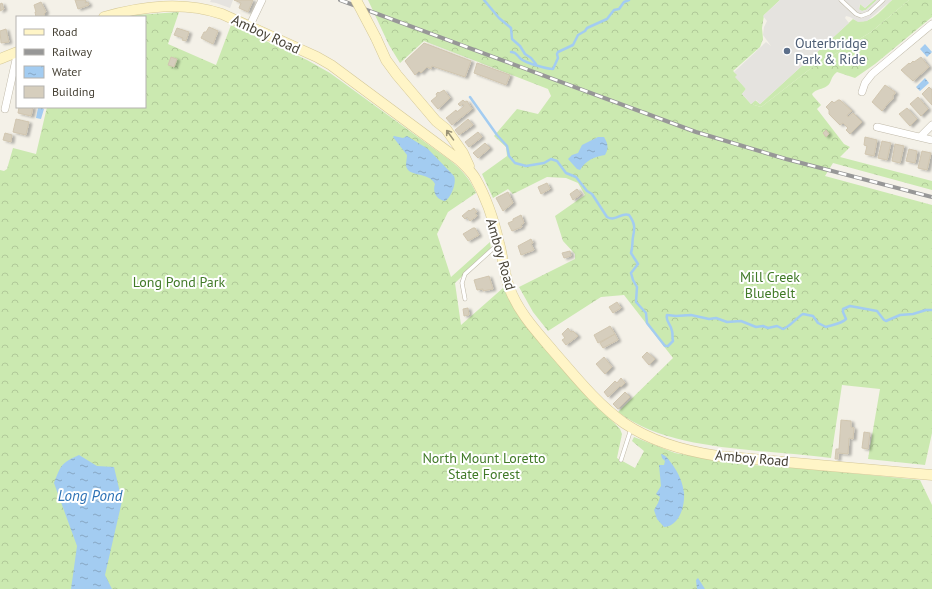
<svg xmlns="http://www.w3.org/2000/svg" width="932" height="589" font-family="'PT Sans',sans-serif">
<defs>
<pattern id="forest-crowns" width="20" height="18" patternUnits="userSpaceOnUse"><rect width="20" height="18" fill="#cbe9b0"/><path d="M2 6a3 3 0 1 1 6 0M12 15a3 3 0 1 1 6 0" fill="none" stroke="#b0c998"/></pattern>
<pattern id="water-ripples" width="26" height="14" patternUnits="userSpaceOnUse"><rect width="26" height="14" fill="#a3ccf1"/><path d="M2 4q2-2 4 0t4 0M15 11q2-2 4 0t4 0" fill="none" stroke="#87a7c4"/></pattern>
<filter id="shadow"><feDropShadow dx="3" dy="1.5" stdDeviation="1" flood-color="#0004"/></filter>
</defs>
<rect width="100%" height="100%" fill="#f4f1e8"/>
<!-- green -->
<path fill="#cbe9b0" d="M874,0H877L866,10L862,11L859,10L860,4L865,8Z
M892,0H909L871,32L810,69L761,107L751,104L755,100L760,104L853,19C869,28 882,9 892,0Z"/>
<!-- forest -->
<path fill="url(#forest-crowns)" d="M368,0H780L764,15L762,28L763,39L760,47L733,71L738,75L736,77L746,89L742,94L751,104L761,107L810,69L871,32L909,0H932V17L875,64L855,78L837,72C830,77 832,83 827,86C822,90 817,88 812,94L813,96L821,105L817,109L844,144L850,147L840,157L932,181V190L833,163L825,176L932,205V433L925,465L868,459L880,389L842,385L831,458C807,455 782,453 758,451C710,446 657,441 618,412L673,358L624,295L601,297L548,331L533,312L519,287L575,259V254L563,241L555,216L585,195L578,183L566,178L547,177L513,194L508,189L493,198L482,174L507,156L506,147L494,136L517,109L538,114L551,96L548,89L424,41L400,63L389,45Z
M179,12L168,44L216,65L231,25L307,60L330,73L451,161C462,170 470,179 476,193L448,212L437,234L451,277L490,242L491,249L455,283L461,325L503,288L516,312L564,370L620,429L622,434L617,458L635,468L644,451L632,441L634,437L675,453L738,464L801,468L920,480L932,505V589H0V170L4,171L7,169L13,148L36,154L47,107H145V17H127L136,15Z"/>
<!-- parking -->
<path fill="#e5e3df" d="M211,0H233L230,8L216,3L210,2Z
M780,0H874L865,8L860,4L859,9L862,11L866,10L877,0H892L867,21L858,22L850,17L846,16L845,18L849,23L760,104L756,100L751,104L742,94L746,89L735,77L737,75L734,72L766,42L771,46L763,35L764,27L767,21L763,16Z"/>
<!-- water -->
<path fill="url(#water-ripples)" d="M925,44L932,52L927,57L920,49Z
M925,78L929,83L920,91L916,87Z
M40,107L44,109L41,119L36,118L38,108Z
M394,136L403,138L407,136L428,149L454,176C457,182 451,198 445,201C437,200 432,192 435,184C429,171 407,178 406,165C406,162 407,158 407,155L393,137Z
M598,137H604C608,144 609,148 605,155C594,157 586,160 580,170L577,169L568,159L572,155L578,153L582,145Z
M661,454C666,455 669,460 672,464C678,472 683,483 684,493C685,507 679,526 664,527L657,519L654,510L658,503L660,497L656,494L661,486L659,465H664L665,461L662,458Z
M79,455L97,466L114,467L122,501L105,575L112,589H71L77,546L54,483C61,465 61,463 79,455Z
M698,578L705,589H697L696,580Z"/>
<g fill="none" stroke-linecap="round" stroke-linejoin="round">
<!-- stream -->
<path stroke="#a3ccf1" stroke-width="2.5" d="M484,0L499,18L511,28L512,39L520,46L525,54L531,58L536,64
M511,52C517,52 517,56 521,59C526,63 547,69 553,69L558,58L557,54L558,52L573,45L578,35L585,31L587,28L607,19L614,10L619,9L624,2L629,0
M470,97L497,135L507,146L509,156L515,163L526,166L544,163L551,159L557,161L566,173L576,177L587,191L592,194L607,217C616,222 621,212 629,215C635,223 635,228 633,237C632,242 633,247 631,253L638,264L631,273L633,280L637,287L636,302L646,313L647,323L665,346H668L673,341C672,338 673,334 672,331C671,324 665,321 667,315L676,316L691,315L709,319L716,318L727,322L741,321L756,327L763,326L768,328L777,326L783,329C790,327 796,318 803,314L813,316L818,323L826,327C832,325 841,324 846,319L843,312V309L850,306L877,311L884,320L886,321L900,315L913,314L926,310H932"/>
</g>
<!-- building -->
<path fill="#d6cebd" stroke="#d1c6b0" filter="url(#shadow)" d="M75,0H86L85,3L88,2L89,5L78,9Z
M234,0H253L248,12L239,8L241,3Z
M41,2L46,12L44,14L45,17H36L35,12H36L34,5Z
M2,3L4,9L0,11V4Z
M209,27L218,31L213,44L201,38L204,32H206Z
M177,28L189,32L186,41L182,40L183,38L174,35Z
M6,29L9,42L1,43L0,31Z
M424,43L471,61L465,77L432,66L431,69L427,67L421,73L419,71L415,75L405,61Z
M171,57L177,59L174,67L168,65Z
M921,57L929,67L913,81L901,70L909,63L910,64L913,61L914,62Z
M477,63L510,75L506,85L474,73Z
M885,85L895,92V94L893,95V99L889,102L882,111L872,102Z
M929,87L932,90V105L922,94Z
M444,90L450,98L438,109L431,101L437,96L436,94L438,92L439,93Z
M918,97L928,109L921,116L910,104Z
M463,100L465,102L467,101L472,109L452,125L446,118L456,110L457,112L464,106L463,104L460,106L458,104Z
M838,100H840L852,111L847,115L848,117L853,113L862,122L850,134L846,130L848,128L843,123L840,125L829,114V110L826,107L832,101L834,103Z
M19,107H33L31,116L18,113Z
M907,108L917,119L910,126L899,114Z
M16,119L29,122L26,135L13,132Z
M468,119L473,125L459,135L455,130Z
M826,130L829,134L826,137L823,133Z
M478,132L482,137L469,147L465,142Z
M5,133L12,135L11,142L3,140Z
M865,137L877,140L874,156L865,154L867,146L864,145Z
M882,141L891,143L887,160L878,158Z
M485,143L490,148L478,158L473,153Z
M895,144L904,146L900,163L892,161Z
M909,149L917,151L915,163L906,161Z
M922,151L931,153L927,170L918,168Z
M547,183L550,189L541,194L538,187Z
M577,189L581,194L573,200L570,194Z
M508,192L513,203L503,211L496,198Z
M474,208L477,212L475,213L477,216L470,221L467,217L465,219L462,216L469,210L470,211Z
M521,215L524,223L521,225L522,227L512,231L508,223L513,221V219Z
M473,228H475L479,235L468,241L463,234Z
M531,239L533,243L531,244L534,250L521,255L518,246Z
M570,251L571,256L564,258L562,253Z
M489,276L493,289L483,291V289L477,290L474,280Z
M617,302L621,308L613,313L609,307Z
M468,308L469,315L464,316L463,309Z
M610,326L615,334L598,343L594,335Z
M568,328L571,332L573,331L578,336L566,345L562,340L565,338L562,334Z
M615,334L618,340L603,348L600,343Z
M647,352L655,359L649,365L642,357Z
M604,357L612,367L605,374L596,364Z
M621,378L625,383L621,387L620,386L608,397L604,392L615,381L617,383Z
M625,392L630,397L618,409L613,404Z
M841,420L851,421V427L854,428L853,439L849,438L848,454L838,453V459H835L836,449H839Z
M864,432L870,433L868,449L862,448Z"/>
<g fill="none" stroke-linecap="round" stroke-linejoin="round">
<!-- lane casing -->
<g stroke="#c0baaa" stroke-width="4.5">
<path id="lane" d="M841,0L856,14L861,16L869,13L883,0
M465,299L462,283L465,274L497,245
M621,460L631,429"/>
</g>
<!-- street casing -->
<g stroke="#c0baaa" stroke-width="8">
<path id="street" d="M250,25L262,0
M862,92L865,83L872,74L932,24
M5,109L17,55
M877,127L932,140
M920,137L932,125"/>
</g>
<!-- secondary casing -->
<g stroke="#d5c897" stroke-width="11">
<path id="secondary" d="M104,17C143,6 183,1 222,14L317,57L331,65L459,160C464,165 471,171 475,178C486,197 494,221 499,243C503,257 504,273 509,287C518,312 537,332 554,352C575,376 597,404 624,423C652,442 685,451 718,456L932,475
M376,38L386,60L397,75L436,121L446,129L463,153L469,166
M0,59L17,52"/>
</g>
<!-- lane -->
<use href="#lane" stroke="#fff" stroke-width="3.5"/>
<!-- street -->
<use href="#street" stroke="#fff" stroke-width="7"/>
<!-- secondary -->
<use href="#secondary" stroke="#fff5c7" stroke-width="10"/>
<!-- rail casing -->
<g stroke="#979797" stroke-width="4">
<path id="rail" d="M340,0L696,132L786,159L932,197"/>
</g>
<!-- rail -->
<use href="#rail" stroke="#fff" stroke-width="2.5" stroke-dasharray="8" stroke-linecap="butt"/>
<!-- secondary-bridge casing -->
<g stroke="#d5c897" stroke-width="11" stroke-linecap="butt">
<path id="secondary-bridge" d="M356,0L376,38"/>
</g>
<!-- secondary-bridge -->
<use href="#secondary-bridge" stroke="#fff5c7" stroke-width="10"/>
</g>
<!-- one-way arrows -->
<defs><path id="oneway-shaft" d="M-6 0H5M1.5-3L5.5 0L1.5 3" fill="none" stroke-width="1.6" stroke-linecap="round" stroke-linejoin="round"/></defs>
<use stroke="#9a9377" href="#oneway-shaft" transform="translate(450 135) rotate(-126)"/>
<!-- markers -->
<circle fill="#5c6f8a" stroke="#fff" stroke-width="1.5" cx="787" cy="51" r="4"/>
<g text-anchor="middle" stroke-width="4" stroke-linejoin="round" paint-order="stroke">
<!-- street labels -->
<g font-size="14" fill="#474236" stroke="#fff">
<text transform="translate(266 34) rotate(25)" y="5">Amboy Road</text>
<text transform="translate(501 254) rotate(74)" y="5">Amboy Road</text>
<text transform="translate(752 458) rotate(5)" y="5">Amboy Road</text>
</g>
<!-- service labels -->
<g font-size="14" fill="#4e5e75" stroke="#fff" text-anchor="start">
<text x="795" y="48">Outerbridge<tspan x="795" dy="16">Park &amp; Ride</tspan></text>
</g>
<!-- park labels -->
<g font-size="14" fill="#417a28" stroke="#fff">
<text x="770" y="282">Mill Creek<tspan x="770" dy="16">Bluebelt</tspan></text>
<text x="179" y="287">Long Pond Park</text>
<text x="484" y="463">North Mount Loretto<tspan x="484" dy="16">State Forest</tspan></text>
</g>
<!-- water labels -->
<g font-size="15" font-style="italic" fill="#2d72b5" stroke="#fff">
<text x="90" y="501">Long Pond</text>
</g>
</g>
<!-- legend -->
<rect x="16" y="16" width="130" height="92" fill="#ffffff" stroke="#b5b3af"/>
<rect x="24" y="29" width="20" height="6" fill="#fff5c7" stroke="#b5b3af"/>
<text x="52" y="36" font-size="12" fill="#474236">Road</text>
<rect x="24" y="49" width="20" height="6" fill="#979797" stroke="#b5b3af"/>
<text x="52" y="56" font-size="12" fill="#474236">Railway</text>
<rect x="24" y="66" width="20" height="12" fill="url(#water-ripples)" stroke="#b5b3af"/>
<text x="52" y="76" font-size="12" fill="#474236">Water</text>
<rect x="24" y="86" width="20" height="12" fill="#d6cebd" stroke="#b5b3af"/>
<text x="52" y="96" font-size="12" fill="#474236">Building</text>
</svg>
